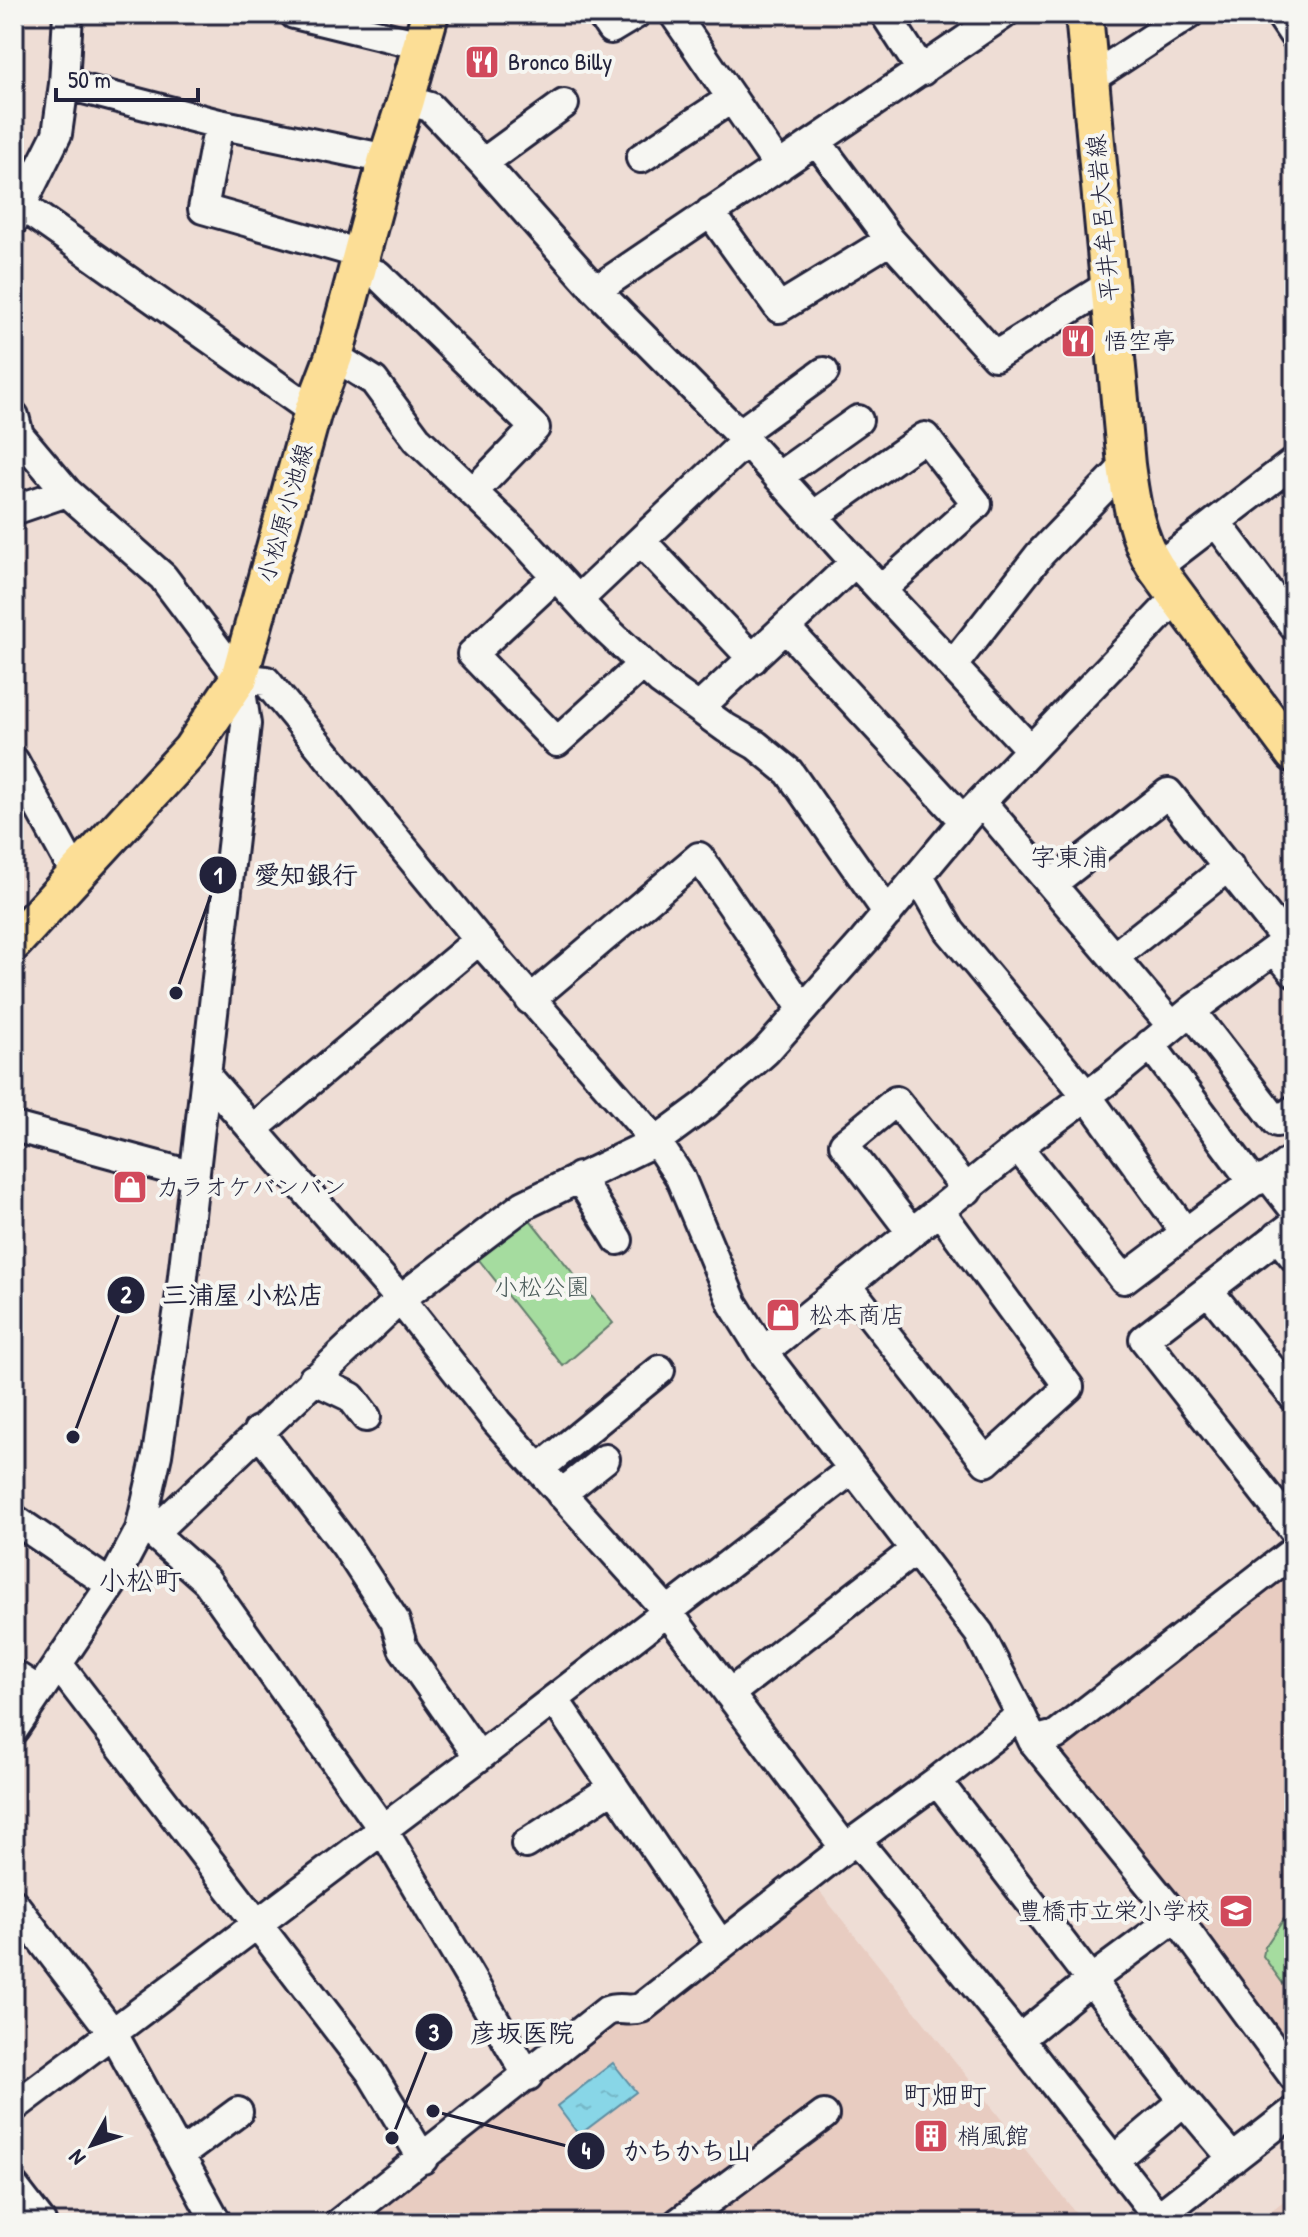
<svg xmlns="http://www.w3.org/2000/svg" width="1308" height="2237" font-family="'Patrick Hand','Klee One',sans-serif">
<defs>
<pattern id="water-ripples" width="26" height="14" patternUnits="userSpaceOnUse" patternTransform="scale(2)"><rect width="26" height="14" fill="#88d6e7"/><path d="M2 4q2-2 4 0t4 0M15 11q2-2 4 0t4 0" fill="none" stroke="#75b7c7"/></pattern>
</defs>
<rect width="100%" height="100%" fill="#eeddd5"/>
<filter id="ink" filterUnits="userSpaceOnUse"><feTurbulence type="fractalNoise" baseFrequency=".0125" numOctaves="2"/><feDisplacementMap in="SourceGraphic" scale="16" xChannelSelector="R" yChannelSelector="G"/><feConvolveMatrix kernelMatrix="1 2 1 2 8 2 1 2 1" color-interpolation-filters="sRGB"/></filter>
<g filter="url(#ink)">
<!-- built -->
<path fill="#e8ccc1" d="M1294,1562V2066L1061,1757L1059,1746Z
M816,1887L1084,2223H347L613,2015L631,2024L642,2022Z
M1294,2193V2223H1255Z"/>
<!-- park -->
<path fill="#a5dc9f" stroke="#647f6d" stroke-width="2" d="M523,1211L613,1323L563,1366L472,1251Z
M1294,1904V1999L1263,1956L1265,1947Z"/>
<!-- water -->
<path fill="url(#water-ripples)" stroke="#5f8ea2" stroke-width="2" d="M613,2063L636,2092L579,2135L557,2106Z"/>
<g fill="none" stroke-linecap="round" stroke-linejoin="round">
<!-- minor casing -->
<g stroke="#22223b" stroke-width="34">
<path id="minor" d="M294,14L421,45
M601,14L611,29L636,14
M674,14L779,167
M885,14L922,71
M1280,14L1294,35
M1090,79L1189,14
M64,84L219,124L387,159
M406,100L430,107L483,163L596,290L746,441L855,562L1030,749
M219,124L203,209L361,254
M817,142L890,240L995,356L1109,285
M641,158L732,98
M483,163L564,104
M22,206L313,411
M710,212L779,308L890,240
M14,220L57,134L64,84L68,14
M357,268L378,275L535,428L473,492
M596,290L1004,14
M334,356L374,381L417,439L521,538L597,621L661,681L726,728L756,745L789,772L888,913
M14,416L19,435L67,492L163,577L239,678L246,724L181,1294L157,1455L140,1530L111,1585L14,1729
M739,434L824,372
M778,477L858,420
M14,510L67,492
M813,516L925,437L977,504L881,590
M1216,522L1294,626
M641,541L753,659
M1156,568L1294,462
M556,576L472,654L557,742L643,664
M578,600L746,441
M786,628L964,821
M953,665L1040,554L1126,465
M239,678L266,681L479,940L656,1141L680,1177L733,1304L763,1352L979,1633L1021,1715
M699,708L855,562
M14,761L75,873
M982,803L1172,1026
M919,877L950,931L1087,1096L1185,1232
M1053,883L1168,793L1287,941
M1275,950L1294,972
M1114,957L1229,866
M530,1000L699,857L803,1009
M1191,1011L1277,1122L1294,1110
M207,1077L400,1299L497,1422L667,1611L845,1848
M14,1127L195,1176
M253,1129L479,940
M1018,1147L1124,1279L1253,1182L1150,1044
M579,1177L618,1240
M1269,1177L1294,1209
M1253,1182L1269,1177L1294,1158
M1294,1224L1144,1339L1294,1530
M912,1233L844,1144L896,1101L967,1190
M1277,1236L1294,1257
M847,1285L986,1462L1069,1387L940,1211
M1208,1290L1294,1397
M763,1352L1018,1147L1108,1080L1191,1011L1294,935
M313,1379L351,1397L366,1417
M258,1431L346,1546L395,1621L403,1648L479,1757
M539,1469L660,1370
M561,1494L605,1459
M14,1519L111,1585
M140,1530L153,1533L207,1581L382,1828L528,2076
M153,1533L400,1299L524,1205L656,1141L705,1105L766,1051L864,941L975,808L1177,597
M58,1664L370,2071L423,2159
M14,1675L39,1691
M729,1694L915,1550
M554,1699L721,1945
M1033,1741L1176,1917L1294,2077
M937,1781L1184,2101L1233,2159
M857,1841L1019,2039L1158,2217L1294,2111
M526,1844L614,1787
M14,1904L112,2032L217,2223
M1019,2039L1091,1980L1176,1917
M14,2107L479,1757L851,1470
M180,2155L238,2112
M1114,2160L1184,2101
M14,2187L41,2222
M339,2223L607,2011C619,2006 628,2012 641,2008L845,1848L937,1781L1021,1715L1033,1741L1056,1735L1294,1551
M678,2223L824,2115"/>
</g>
<!-- major casing -->
<g stroke="#22223b" stroke-width="42">
<path id="major" d="M1084,14L1126,465C1131,502 1136,536 1156,568L1294,754
M14,942L191,750L239,678L313,411L334,356L387,159L406,100L430,14"/>
</g>
<!-- minor -->
<use href="#minor" stroke="#f6f6f2" stroke-width="28"/>
<!-- major -->
<use href="#major" stroke="#fcde96" stroke-width="36"/>
</g>
</g>
<!-- icons -->
<defs>
<g id="restaurant-square" transform="scale(1.8)"><rect x="-9" y="-9" width="18" height="18" rx="4" fill="#d1495b" stroke="#f6f6f2"/><path d="M-5-6h1v4h1v-4h1v4h1v-4h1v5L-1.5 .5V6h-2V.5L-5-1ZM5-6V6H3V1.5H1.5Q1.5-4 5-6Z" fill="#fff"/></g>
<g id="shop-square" transform="scale(1.8)"><rect x="-9" y="-9" width="18" height="18" rx="4" fill="#d1495b" stroke="#f6f6f2"/><path d="M-5-2.5h2.3a2.7 3.5 0 0 1 5.4 0H5L5.5 6h-11ZM-1.5-2.5h3a1.5 2.3 0 0 0-3 0Z" fill="#fff"/></g>
<g id="school-square" transform="scale(1.8)"><rect x="-9" y="-9" width="18" height="18" rx="4" fill="#d1495b" stroke="#f6f6f2"/><path d="M0-5L7-2L0 1L-7-2ZM-4 1L0 2.5L4 1V4Q0 6-4 4Z" fill="#fff"/></g>
<g id="building-square" transform="scale(1.8)"><rect x="-9" y="-9" width="18" height="18" rx="4" fill="#d1495b" stroke="#f6f6f2"/><path d="M-4-6H4V6H1V3H-1V6H-4ZM-2.5-4.3h1.7v1.8h-1.7ZM.8-4.3h1.7v1.8H.8ZM-2.5-1h1.7V.8h-1.7ZM.8-1h1.7V.8H.8Z" fill="#fff"/></g>
</defs>
<g fill-rule="evenodd">
<use href="#restaurant-square" x="482" y="62"/>
<use href="#restaurant-square" x="1078" y="341"/>
<use href="#shop-square" x="130" y="1187"/>
<use href="#shop-square" x="783" y="1315"/>
<use href="#school-square" x="1236" y="1911"/>
<use href="#building-square" x="931" y="2136"/>
</g>
<g text-anchor="middle" stroke-width="8" stroke-linejoin="round" paint-order="stroke">
<!-- poi labels -->
<g font-size="24" fill="#22223b" stroke="#f6f6f2" text-anchor="start">
<text x="508" y="70">Bronco Billy</text>
<text x="1104" y="349">悟空亭</text>
<text x="156" y="1195">カラオケバンバン</text>
<text x="809" y="1323">松本商店</text>
<text x="1210" y="1919" text-anchor="end">豊橋市立栄小学校</text>
<text x="957" y="2144">梢風館</text>
</g>
<!-- street labels -->
<g font-size="24" fill="#22223b" stroke="#f6f6f2">
<text transform="translate(1103 218) rotate(-95)" y="8">平井牟呂大岩線</text>
<text transform="translate(285 513) rotate(-74)" y="8">小松原小池線</text>
</g>
<!-- park labels -->
<g font-size="24" fill="#495a59" stroke="#f6f6f2">
<text x="542" y="1295">小松公園</text>
</g>
<!-- neighbourhood labels -->
<g font-size="26" fill="#22223b" stroke="#f6f6f2">
<text x="1069" y="866">字東浦</text>
</g>
<!-- quarter labels -->
<g font-size="28" fill="#22223b" stroke="#f6f6f2">
<text x="140" y="1590">小松町</text>
<text x="945" y="2105">町畑町</text>
</g>
</g>
<!-- callouts -->
<path fill="none" stroke="#22223b" stroke-width="3" d="M176 993L218 875M73 1437L126 1295M392 2138L434 2032M433 2111L586 2151"/>
<g fill="#22223b" stroke="#f6f6f2" stroke-width="3">
<circle cx="176" cy="993" r="8"/>
<circle cx="73" cy="1437" r="8"/>
<circle cx="392" cy="2138" r="8"/>
<circle cx="433" cy="2111" r="8"/>
<circle cx="218" cy="875" r="20"/>
<circle cx="126" cy="1295" r="20"/>
<circle cx="434" cy="2032" r="20"/>
<circle cx="586" cy="2151" r="20"/>
</g>
<g font-size="24" text-anchor="middle" font-weight="bold" fill="#fff">
<text x="218" y="884">1</text>
<text x="126" y="1303">2</text>
<text x="434" y="2041">3</text>
<text x="586" y="2159">4</text>
</g>
<g font-size="26" text-anchor="middle" font-weight="bold" fill="#22223b" stroke="#f6f6f2" stroke-width="8" stroke-linejoin="round" paint-order="stroke">
<text x="306" y="884">愛知銀行</text>
<text x="243" y="1304">三浦屋 小松店</text>
<text x="522" y="2042">彦坂医院</text>
<text x="687" y="2160">かちかち山</text>
</g>
<!-- margin -->
<rect width="1308" height="2237" fill="none" stroke="#f6f6f2" stroke-width="48"/>
<rect x="24" y="24" width="1260" height="2189" fill="none" stroke="#22223b" stroke-width="3" filter="url(#ink)"/>
<!-- north arrow -->
<g transform="translate(92 2145) rotate(230)" stroke="#f6f6f2" stroke-width="6" paint-order="stroke">
<path d="M0-6L14 30L0 20L-14 30Z" fill="#22223b"/>
<text y="-12" font-size="22" font-weight="bold" text-anchor="middle" fill="#22223b">N</text>
</g>
<!-- scale -->
<path d="M56 88v12h142v-12" fill="none" stroke="#22223b" stroke-width="4"/>
<text x="68" y="88" font-size="24" fill="#22223b" stroke="#f6f6f2" stroke-width="6" paint-order="stroke">50 m</text>
</svg>
